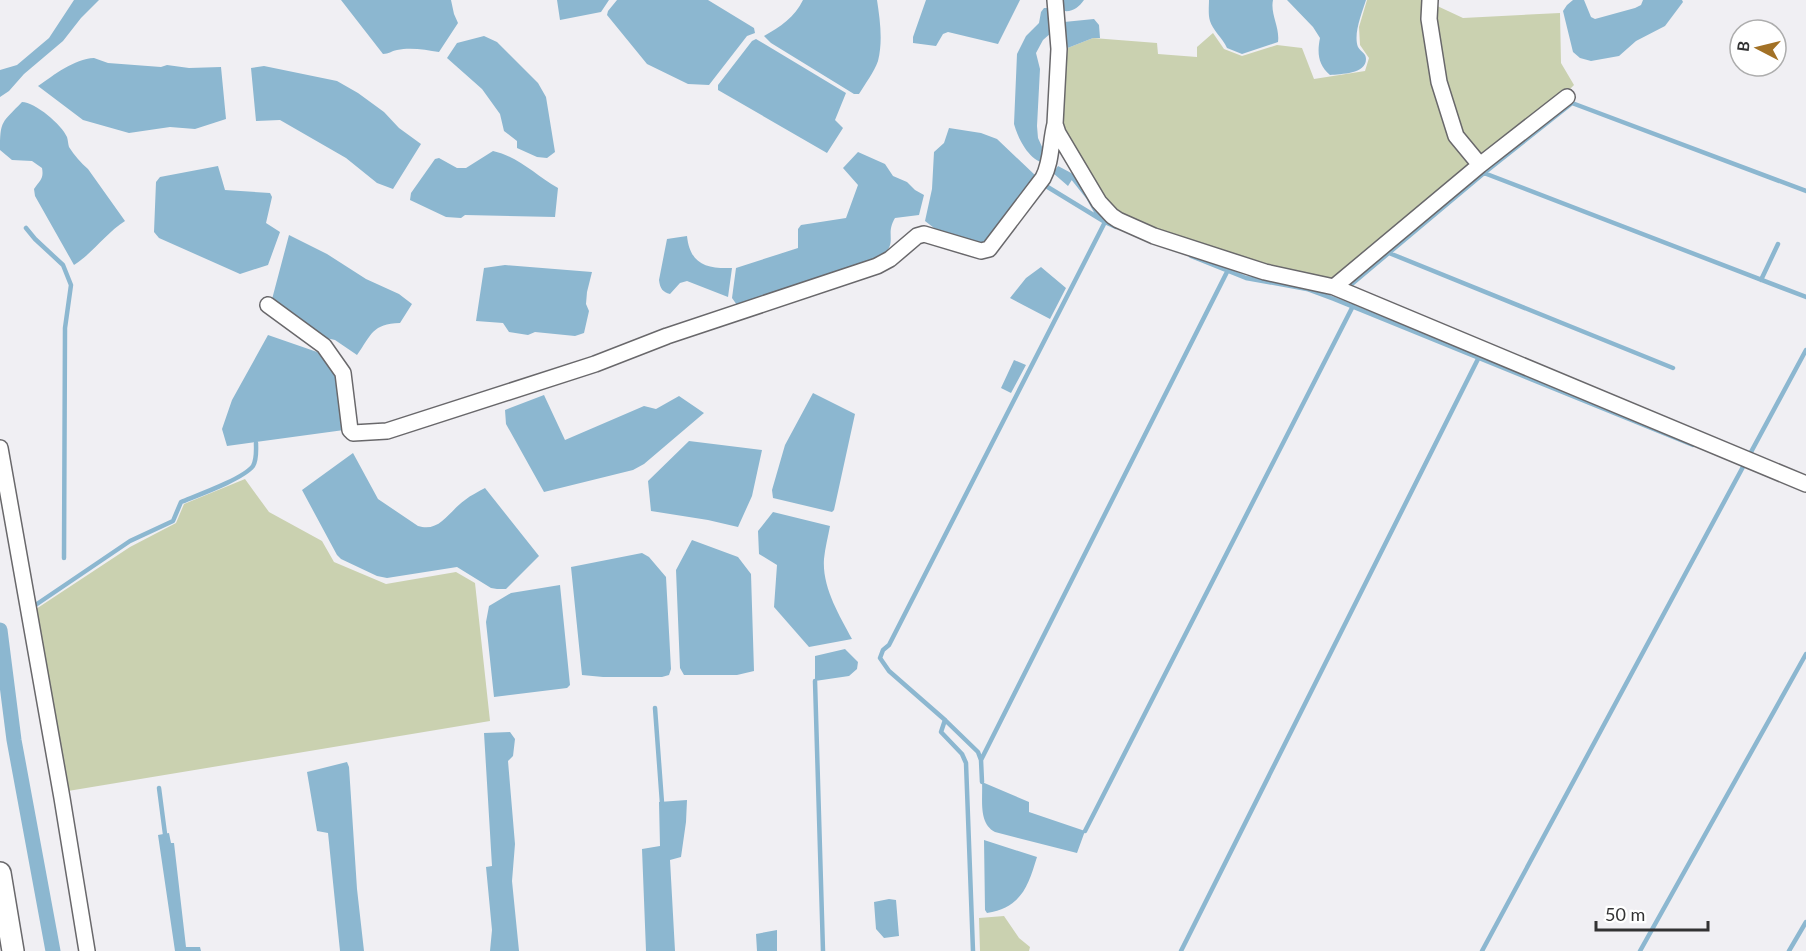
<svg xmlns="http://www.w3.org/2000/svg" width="1806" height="951" font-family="Lato,sans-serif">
<rect width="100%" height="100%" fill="#f0eff3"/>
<!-- green -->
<path fill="#cad1b0" d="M1367,0H1421L1427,2L1436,84L1476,165L1347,272L1333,277L1314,279L1155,232L1105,204L1062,132L1065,49L1093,38L1157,43L1158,54L1197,57V47L1213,33L1224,49L1242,56L1277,45L1302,48L1314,79L1365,71L1369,58L1360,45L1359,27Z
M1433,4L1463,18L1560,13L1561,63L1574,85L1564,95L1481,161L1459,135L1442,80Z
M245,479L269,512L322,541L334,562L386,584L456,572L475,583L490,721L68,791L36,609L130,547L176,523L184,504Z
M1004,916L1019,938L1030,947L1029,951H980L979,918Z"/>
<!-- water -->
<path fill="#8cb7d0" d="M74,0H99L81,18L63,41L24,74L9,91L0,97V70L17,65L49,38Z
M341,0H451L454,14L458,23L439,52C426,50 411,47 397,50C391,51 389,54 383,54Z
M557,0H609L601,12L560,20Z
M617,0H708L754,28L755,33L747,36L709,85L688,84L647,64L607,15L608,11Z
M803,0H877C880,20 883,41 878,61C874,72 865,84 859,94H854L771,43L764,36C780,27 795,17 803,0Z
M926,0H1020L998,44L948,32L943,34L936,46L913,43V37Z
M1062,0H1084C1079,7 1073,12 1064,11L1062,6Z
M1209,0H1273C1270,14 1280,27 1278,42L1242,54L1227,48C1223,39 1212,29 1210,21C1208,15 1209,6 1209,0Z
M1287,0H1366C1362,13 1353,34 1358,47C1361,52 1366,53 1366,59C1366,74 1341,74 1330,75C1318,65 1317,53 1320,38L1313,27Z
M1573,0H1584L1591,17L1595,19L1635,8L1641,5L1643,0H1682L1683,2L1665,26L1636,41L1619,56L1591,61L1580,58L1573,52L1563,11L1567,5Z
M1044,8H1050L1051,33L1043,40L1036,53L1040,69L1037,126L1038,138L1043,149L1044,163C1028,159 1018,138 1014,124L1017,54L1026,36L1039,23L1041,12Z
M1094,19L1099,25L1100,38H1093L1065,49L1064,22Z
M484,36L497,42L538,83L546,97L555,152L547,158L537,157L517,148V141L504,131L500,114L482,89L447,58L457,43Z
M756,39L846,93L835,120L843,128L827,153L718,90V85L752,41Z
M94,58L108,63L161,67L167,65L189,68L221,67L226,119L195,129L170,127L129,133L83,120L38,86C54,75 74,59 94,58Z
M264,66L337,81L358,93L384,112L399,128L421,144L393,189L377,183L346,158L280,120L256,121L251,68Z
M22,102C35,102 62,125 67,137C68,140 68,144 69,147C74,155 81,163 88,169L125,221C106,233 93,253 74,265L35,196L34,189C40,180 44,179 42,168L32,161L12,160L0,150C0,120 2,123 22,102Z
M949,128L981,133L997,139L1036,176L984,245L938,231L925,221L932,189L934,152L944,143Z
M493,151C519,157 535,175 558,188L555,217L465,215L461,218L446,217L410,200L411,193L435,159L439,158L457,168H466Z
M858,152L885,164L893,176L907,182L915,190L924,195L919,215L895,218C884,236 900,243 879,258L737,305L732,298L736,268L798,248V229L801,225L846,218L858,185L843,168Z
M218,166L225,190L270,193L272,197L266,223L280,232L268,265L240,274L159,238L154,232L156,182L160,177Z
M1058,166L1075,175L1068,186L1053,173Z
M289,235L327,254L366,279L399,294L412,304L400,323C372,324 372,334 357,355L335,340L317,336L271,303Z
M687,236C690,264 706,269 732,268L728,297L687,281L680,283L670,294C663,292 660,289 659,280L667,239Z
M505,265L592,272L587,292L586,304L589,311L584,333L575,336L535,332L528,335L509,332L503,323L476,321L484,268Z
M1041,267L1066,288L1050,319L1010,298L1026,278Z
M268,335L320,353L337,373L344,430L227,446L222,429L232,400Z
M1014,360L1026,365L1011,393L1001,388Z
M813,393L855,414L834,510L832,512L773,498L772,490L785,445Z
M544,395L565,440L644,406L656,409L679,396L704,413L644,464L633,470L544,492L506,424L505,410Z
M689,441L762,450L752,496L738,527L708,520L651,511L648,481Z
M353,453L378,499L418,526C440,533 449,511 465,500C471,495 478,492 485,488L539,556L506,589H497L491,588L457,567L387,578L377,576L341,559L337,555L302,490Z
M773,512L830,526C828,537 825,548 824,559C822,587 839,615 852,639L809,647L774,607L777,565L759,554L758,531Z
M692,540L738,557L751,574L754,671L737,675H684L680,668L676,570Z
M642,553L649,557L666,577L671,669L669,675L662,677H603L582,675L571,567Z
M560,585L570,685L567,688L494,697L486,622L489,606L511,593Z
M845,649L858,662L857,669L849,676L815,681V656Z
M510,732L515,739L513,756L508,761L515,844L512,881L519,951H490L492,930L486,867L492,866L484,733Z
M347,762L349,767L357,889L364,951H340L328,833L317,831L307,772Z
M982,782L1029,802V812L1085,831L1077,853L995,832C978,823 983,799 982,782Z
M687,800L686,822L681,857L670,860L675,951H646L642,849L660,846L659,802Z
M169,833L171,843H174L186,947H200L201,951H175L158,835Z
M984,840L1037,857C1028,886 1022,907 987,913L985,910Z
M889,899L896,900L899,936L884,938L876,929L874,902Z
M777,930V951H757L756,934Z"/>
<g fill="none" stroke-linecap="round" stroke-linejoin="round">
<!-- stream -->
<path stroke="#8cb7d0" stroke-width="4.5" d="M1484,173L1806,297
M1073,178L1088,197L1099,217
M1046,186L1105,222L1116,227
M1105,222L889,645L883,650L880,658L889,671L945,720L978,752L981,760L1228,270
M26,228L35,239L63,265L71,285L65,328L64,558
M1389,253L1673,368
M1191,256L1246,278L1307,289L1334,299L1693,445
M1761,280L1778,244
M1347,288L1484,173L1572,103L1806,191
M34,606L130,541L173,521L181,502C198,495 243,479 253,466C257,459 256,450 256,443
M815,681L823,951
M655,708L662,803
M945,720L941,732L962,754L966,763L973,951
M981,760L982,782
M159,788L165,834
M1085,831L1353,306
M1181,951L1479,357
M1482,951L1806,350
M1640,951L1806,654
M1789,951L1806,922"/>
<!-- canal -->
<path stroke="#8cb7d0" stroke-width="15" d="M0,630L14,740L53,951"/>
<!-- minor casing -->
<g stroke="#69686b" stroke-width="18">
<path id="minor" d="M1055,0L1059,49L1055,124L1058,133L1099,202L1112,216L1118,220L1154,236L1265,272L1334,287
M1430,0L1429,19L1439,82L1456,136L1480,165
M1567,97L1480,165L1334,287L1806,484
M268,305L324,346L343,373L350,430L353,433L387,431L595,364L667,336L877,266L890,259L917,236L924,234L981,251L989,249L1043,178C1052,161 1050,143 1055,124
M0,448L62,798L87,951"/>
</g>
<!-- secondary casing -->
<g stroke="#69686b" stroke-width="24">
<path id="secondary" d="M0,873L13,951"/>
</g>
<!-- minor -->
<use href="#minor" stroke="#fff" stroke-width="15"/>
<!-- secondary -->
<use href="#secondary" stroke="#fff" stroke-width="21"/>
</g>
<!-- north arrow -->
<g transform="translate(1758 48) rotate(277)"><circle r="28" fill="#ffffff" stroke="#adadad" stroke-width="1.5"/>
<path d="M0-4.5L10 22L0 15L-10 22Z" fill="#a27126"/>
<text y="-9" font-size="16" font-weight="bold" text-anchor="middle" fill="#323233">B</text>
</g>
<!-- scale -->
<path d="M1596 921v9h112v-9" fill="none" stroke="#323233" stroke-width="3"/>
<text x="1605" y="921" font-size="18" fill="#323233" stroke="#ffffff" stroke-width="4.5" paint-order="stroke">50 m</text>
</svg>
